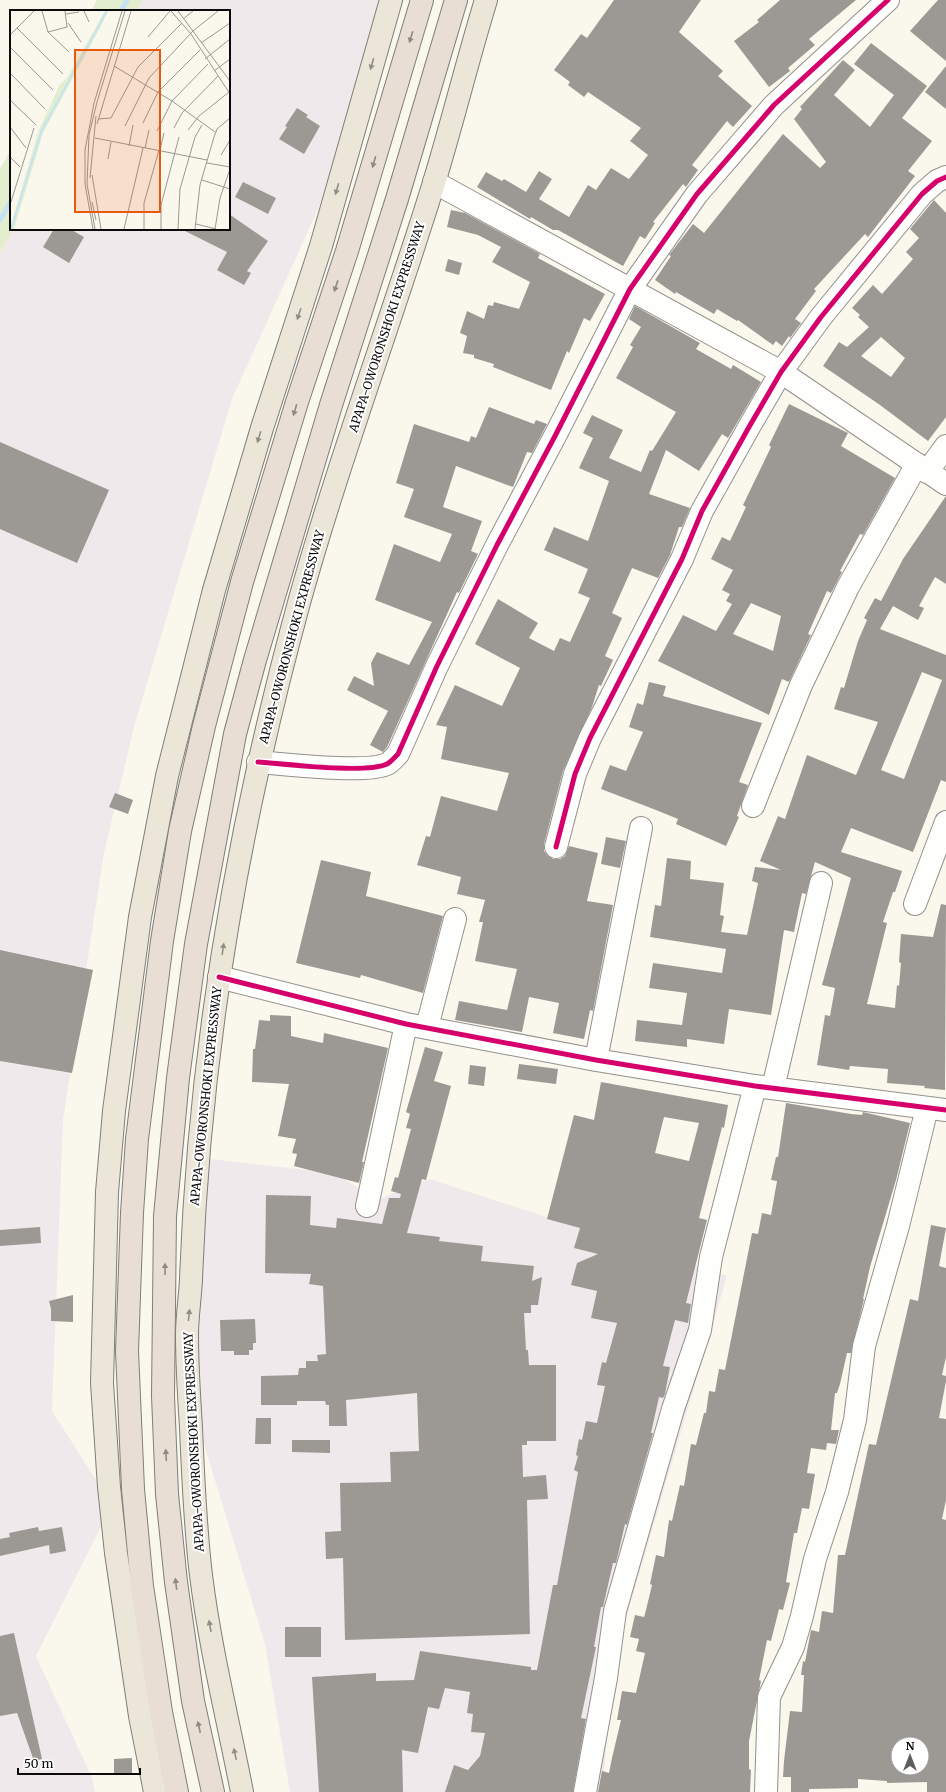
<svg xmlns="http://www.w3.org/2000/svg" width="946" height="1792" font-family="Merriweather,serif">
<rect width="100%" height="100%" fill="#faf7ed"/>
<!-- industrial -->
<path fill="#f0e9eb" d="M143,0H399L366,103L232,399L135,723L104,853L63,1120L52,1411L112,1505L36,1656L93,1780L95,1792H0V253L14,229H229V11H137Z
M210,1159L332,1173L379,1199L430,1179L727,1276L615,1656L602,1792H290L265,1644L196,1418L193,1269Z"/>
<!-- green -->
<path fill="#e2eecd" d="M97,0H143L137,11H91Z
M11,150V229H14L0,253V169Z"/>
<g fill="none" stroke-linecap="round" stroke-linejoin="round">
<!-- stream -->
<path stroke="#c5e3f3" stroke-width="5" d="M121,11L127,0
M0,220L11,201"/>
</g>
<!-- building -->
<path fill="#9c9994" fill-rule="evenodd" d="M614,0H701L679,32L723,71L718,76L752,106L733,127L727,121L692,165L698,170L686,187L683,184L653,222L655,223L645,239L640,236L623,266L558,230H553L531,217L530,219L477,187L486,172L502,181L504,179L526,192L539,171L552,179L539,199L569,217L588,185L596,190L611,168L629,179L648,155L630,141L641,128L588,92L584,97L568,85L570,82L554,70L581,34L587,38Z
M780,0H856L809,39L815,45L788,68L790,71L769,87L734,41L759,22L757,20Z
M938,0H946V61L910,31Z
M871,43L927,86L902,118L932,141L908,171L915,176L868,237L865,234L814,289L816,291L795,319L801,323L790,338L789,336L782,346L776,341L773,345L738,320L737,321L717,309L714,314L676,292L675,294L655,280L671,256L669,255L693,224L704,233L783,134L820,168L826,162L794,119L802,109L800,107L843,60L855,70L834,95L870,127L894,95L854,64Z
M946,66V109L925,92Z
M297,108L308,115L306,117L320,126L304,154L279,139L287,127L285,126Z
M243,182L276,198L268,214L235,197Z
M934,200L946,213V417L928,441L880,405L823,366L839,342L847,347L869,327L858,317L860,315L852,308L873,285L882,294L913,259L906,252L919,238L910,229ZM881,337L905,358L891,377L861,356Z
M451,210L465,213L540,254L538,258L605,294L590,321L584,318L569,353L567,351L551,390L493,367L494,364L474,358V355L463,353L467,336L460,333L467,311L484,319L488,305L493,306L494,302L519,309L530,282L492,262L501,247L478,235L447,227Z
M229,214L268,241L247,271L251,273L244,285L217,270L227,252L181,229H229Z
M54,229H70L84,237L69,263L43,247Z
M448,259L462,263L459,275L445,271Z
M635,306L700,343L696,349L731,369L733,365L761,382L728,438L722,434L699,471L666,450L649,494L690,508L682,527H679L670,555L658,578L632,568L612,613L622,618L605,656L613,660L601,686L599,685L592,707L563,771L544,844V851L548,856L553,859H560L565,856L569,846L598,853L587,901L613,905L593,1011L590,1010L584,1039L553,1033L559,1003L529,997L522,1032L455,1020L459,1001L507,1010L517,969L475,961L483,922H479L485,900L457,894L461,877L417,865L426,836L430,837L441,796L497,811L509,773L441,759L447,727L436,725L455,685L502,706L520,668L475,644L498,599L538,623L529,638L554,651L560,638L570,642L590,598L578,593L588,569L544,550L554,527L588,541L609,481L579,468L593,438L583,433L592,415L623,430L609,458L641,472L650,450L652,451L676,412L616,378L633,347L630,345L641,327L629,319Z
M789,404L848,433L841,446L895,478L863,535L860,534L840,571L842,572L831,593L827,591L808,634L811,635L789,682L782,679L769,715L658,661L683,615L716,631L732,604L726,601L730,594L722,590L733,570L711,559L722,537L730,541L746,507L743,505L771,447L769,445ZM751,603L781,616L773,651L733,634Z
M489,407L534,424L536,420L547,424L532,453L527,452L513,487L456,466L443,507L482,521L471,551L478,554L459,593L457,592L387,747L383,752L370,745L388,711L347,690L354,676L374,686L371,663L377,652L409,665L432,622L375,600L394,544L440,562L452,534L404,517L414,489L396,483L414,424L469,442L471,436L476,438Z
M0,442L109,490L77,563L0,529Z
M946,496V584L935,577L919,606L924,608L918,620L893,606L880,629L946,655V782L941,780L913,852L851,828L841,852L902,871L895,892H893L883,922L887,923L867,1004L895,1008L897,985L899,986L901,963L899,962L901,934L933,937L941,904L946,905L945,1090L924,1088L925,1086L887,1083L888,1069L850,1066L849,1070L817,1065L825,1015L830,1016L835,988L822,985L851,878L815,862L806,894L802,893L794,932L784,930L771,1015L729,1009L724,1044L687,1039V1047L635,1041L637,1020L682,1025L687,993L649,988L653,963L722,973L726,949L650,937L655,905L661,906L667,858L691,861L690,879L724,883L720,915L724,916L721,932L747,935L758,883L752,881L755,867L781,870L760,861L778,816L785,819L807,755L856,775L878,722L834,709L841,687L844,688L858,641L867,620L864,618L875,598L881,601L903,559ZM922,672L942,680L904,779L881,770Z
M649,682L666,686L663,696L762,723L739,782L748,785L737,816L739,817L726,846L676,824L678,819L656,810L601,789L610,765L626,771L643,732L629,727L637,703L643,705Z
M115,793L133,800L128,814L109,807Z
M606,837L626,841L620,868L601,864Z
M321,860L371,872L366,896L443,916L423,993L361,975L360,978L296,963Z
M0,950L93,970L72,1073L0,1061Z
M270,1015L291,1016V1036L323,1043L324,1033L388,1048L362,1162H364L359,1183L294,1166L297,1154L292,1153L296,1139L278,1136L289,1084L252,1082L253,1049H255L259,1020L270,1021Z
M425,1047L443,1052L434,1081L451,1086L426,1180L422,1179L407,1233L440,1237L439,1241L483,1246L481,1261L534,1266L532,1281L542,1277L538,1305H531V1313H524L526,1350H528L529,1365H556V1441H527V1445H522L523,1477L546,1475L548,1499L527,1500L530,1634L345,1640L343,1558L326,1559L325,1532L341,1531L340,1483L391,1482L390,1452L419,1451L417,1393L346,1400L347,1426H329V1405H326L325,1401H297V1405H261V1376L298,1375L299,1368H306V1361H318L317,1355L326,1354L323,1286L309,1284L311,1274L265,1273L266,1195L311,1196L310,1225L336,1228L337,1218L382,1224L389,1198H400L401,1194L391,1191L395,1177L398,1178L411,1129L406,1128L410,1114L406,1112Z
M519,1064L558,1069L556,1084L517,1079Z
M470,1065L486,1067L484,1086L468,1084Z
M601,1082L728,1105L724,1128L722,1127L699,1218L707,1220L686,1303L691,1304L688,1323L675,1320L663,1366L670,1367L665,1394L663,1398L659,1397L651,1433H653L627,1525L625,1524L616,1563H613L603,1607H601L594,1647H596L581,1718L586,1719L573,1792H445L454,1765L468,1770L480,1756L485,1733L471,1732L473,1714L467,1713L470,1692L445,1688L439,1709L428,1707L418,1753L402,1750L403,1792H319L312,1677L376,1673V1681L414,1680L420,1651L531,1667V1670H537L553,1585H557L578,1472L574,1470L578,1456L576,1455L579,1439L582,1440L586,1421L597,1423L605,1386L597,1385L602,1362L606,1363L617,1323L591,1318L597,1291L571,1285L577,1263L598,1254L574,1248L580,1228L547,1219L574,1115L594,1120ZM664,1117L699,1123L689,1161L655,1153Z
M786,1103L851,1114L862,1115L863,1112L910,1123L896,1180L870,1267L863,1299H864L851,1353H847L840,1384L837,1393H835L831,1430H839L836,1444L827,1443L826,1450L811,1448L807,1473L815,1474L809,1509L802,1508L797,1533H794L786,1582L790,1583L783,1610L779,1609L771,1641L767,1640L759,1680L761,1681L749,1741V1769L751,1770L750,1792H598L602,1771L609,1773L612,1758L621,1720H617L622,1691L636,1693L645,1653L636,1651L639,1639L630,1637L635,1615L644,1617L645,1614L652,1585L650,1584L656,1555L664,1557L669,1520L672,1521L680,1485L684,1486L691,1444L696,1445L704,1413H706L709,1391L715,1392L719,1369L725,1370L752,1233L758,1234L762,1213L771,1215L777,1181L771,1180L776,1157H778Z
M931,1225L946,1228L939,1266L946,1268V1357L942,1375L946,1376V1381L939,1418L946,1419V1500L942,1519L946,1520V1792H927V1782L887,1783V1781L858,1779V1788L809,1789V1792H791V1777H783L784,1761L790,1711L802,1712L804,1675H801L803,1661L805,1662L811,1630L819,1632L822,1611L833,1613L838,1555H845L869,1444L876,1445L910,1299L918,1301ZM898,1744H922V1768H898Z
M40,1227L41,1243L0,1246V1230Z
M73,1295V1322L51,1321V1309L49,1301Z
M255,1319L256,1343H253V1350H249V1355H234V1351H221L220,1320Z
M256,1418H271V1444H255Z
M292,1440H330V1453L292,1452Z
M38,1527L39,1531L62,1527L66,1551L50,1554L49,1545L0,1556V1539L10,1537L9,1533Z
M285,1627H321V1657H285Z
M14,1633L42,1759L34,1761L17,1713L0,1716V1636Z
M132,1758V1773L114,1774V1759Z"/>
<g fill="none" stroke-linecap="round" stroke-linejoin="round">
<!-- minor casing -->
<g stroke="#92918c" stroke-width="24">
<path id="minor" d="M434,182L781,372L946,484
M927,472L946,446
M258,762C285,764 366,774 387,764C391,762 395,757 398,754L437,666L497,545L555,436L630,289L697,194L774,105L888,0
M753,806L801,685L848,587L917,464
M556,847L575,774L590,738L682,559L702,511L749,427L781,372L821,317L922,194L937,181L946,177
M915,904L946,822
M219,977L406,1024L596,1060L755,1086L946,1110
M427,1027L455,919
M596,1060L641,828
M773,1088L821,883
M367,1206L406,1024
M585,1792L606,1678L615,1611L673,1409L700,1330L711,1257L755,1086
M766,1792L769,1697L793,1647L802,1616L815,1559L837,1492L855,1420L864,1346L898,1226L927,1108"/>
</g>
<!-- major casing -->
<g stroke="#7f7e7a" stroke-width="24">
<path id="major" d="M155,1792L140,1716L116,1553L109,1487L102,1383L107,1192L114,1111L140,917L167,776L214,590L262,428L321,246L391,0
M242,1792C228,1720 210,1648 201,1575C195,1526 193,1476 191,1427C189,1397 187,1366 187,1335C187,1317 190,1298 191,1280C199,1049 239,821 300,599C339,460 390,324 433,186C452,124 467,62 486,0"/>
</g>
<!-- highway casing -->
<g stroke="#7f7e7a" stroke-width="24">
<path id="highway" d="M177,1792L161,1712L142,1586L133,1489L127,1351L132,1213L137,1139L162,941L180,831L204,726L242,582L297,402L347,251L422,0
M213,1792L193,1701L176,1582L167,1494L163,1396L165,1216L178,1078L196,944L235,734L255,660L331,405L397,199L456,0"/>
</g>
<!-- minor -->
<use href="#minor" stroke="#fefefc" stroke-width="22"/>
<!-- major -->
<use href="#major" stroke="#ebe6d7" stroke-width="22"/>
<!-- highway -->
<use href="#highway" stroke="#e8ded4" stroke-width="22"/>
<!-- cycleway casing -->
<g stroke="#fff" stroke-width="8">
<path id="cycleway" d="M258,762C285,764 366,774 387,764C391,762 395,757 398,754L437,666L497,545L555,436L630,289L697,194L774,105L888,0
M556,847L575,774L590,738L682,559L702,511L749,427L781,372L821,317L922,194L937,181L946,177
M219,977L406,1024L596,1060L755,1086L946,1110"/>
</g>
<!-- cycleway -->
<use href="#cycleway" stroke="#d6006c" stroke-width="5"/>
</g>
<!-- one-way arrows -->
<defs><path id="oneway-solid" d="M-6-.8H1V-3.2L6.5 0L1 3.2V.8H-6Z"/></defs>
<g fill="#8f8983">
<use href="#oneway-solid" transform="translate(411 37) rotate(107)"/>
<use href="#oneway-solid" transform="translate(374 162) rotate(106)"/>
<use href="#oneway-solid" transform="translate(336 286) rotate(108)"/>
<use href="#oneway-solid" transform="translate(295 410) rotate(107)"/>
<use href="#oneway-solid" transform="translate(165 1269) rotate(-90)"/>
<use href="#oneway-solid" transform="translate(166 1455) rotate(-93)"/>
<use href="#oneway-solid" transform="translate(176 1584) rotate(-97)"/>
<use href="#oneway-solid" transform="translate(199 1727) rotate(-102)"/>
</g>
<g fill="#918e85">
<use href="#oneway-solid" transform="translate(372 64) rotate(106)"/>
<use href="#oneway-solid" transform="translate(337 189) rotate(106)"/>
<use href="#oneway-solid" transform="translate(299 314) rotate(108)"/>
<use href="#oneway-solid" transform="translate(259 437) rotate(107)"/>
<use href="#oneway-solid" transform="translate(223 949) rotate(-82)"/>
<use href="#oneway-solid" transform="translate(189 1315) rotate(-84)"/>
<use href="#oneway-solid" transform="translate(210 1626) rotate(-100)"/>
<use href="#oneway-solid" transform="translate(235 1754) rotate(-102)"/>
</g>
<g text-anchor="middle" stroke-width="4" stroke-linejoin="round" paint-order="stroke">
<!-- street labels -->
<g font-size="12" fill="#0a0a0a" stroke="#fff">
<text transform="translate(387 327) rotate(-72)" y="4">APAPA-OWORONSHOKI EXPRESSWAY</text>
<text transform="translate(292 637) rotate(-75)" y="4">APAPA-OWORONSHOKI EXPRESSWAY</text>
<text transform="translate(206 1096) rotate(-84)" y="4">APAPA-OWORONSHOKI EXPRESSWAY</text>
<text transform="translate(194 1442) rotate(-93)" y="4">APAPA-OWORONSHOKI EXPRESSWAY</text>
</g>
</g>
<!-- overview -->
<g transform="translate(10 10)">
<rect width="220" height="220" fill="#faf7ed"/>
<path d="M95,1H97L90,18L33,123L4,219H0L28,122L50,74L57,68Z" fill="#e2eecd"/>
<path fill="none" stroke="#c5e3f3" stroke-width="2" d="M1,219L32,120L97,1"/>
<path fill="none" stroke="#9a9892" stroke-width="1" d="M32,1L38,22L59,42M74,1L79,12M161,1L181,24L220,84M168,1L220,71M56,4L69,2M173,9L183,1M58,13L71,32M7,18L53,64M38,22L57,17L55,1M0,25L24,1M138,27L160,1M191,33L220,13M0,37L43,80M195,49L220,29M104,56L162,91L205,122M204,61L220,49M0,63L35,99M148,82L190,40M0,90L26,115M88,109L101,108L128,57L172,13M133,113L148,82M87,114L121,1M115,116L139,68L183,21L208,1M0,117L16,138M164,118L172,103L208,66M178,120L189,106L219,82M147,121L162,91L198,54M85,128L197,150M119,136L123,115M135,138L139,120M150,140L154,123M211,145L220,130M0,147L10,157M98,149L101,132M197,153L220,157M82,165L91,219M80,168L86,106M192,170L220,179M82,192L86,210M0,195L24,118M186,214L206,219M83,219L75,174V140L84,93L112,1M85,219L77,174L79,125L87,92L115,1M114,219L133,138M134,219V193L149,140M151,219V195L169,127M168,219L170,179L185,127L192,115M185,219L190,175L204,127L207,119L220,108M205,219L210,188L220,159"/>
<path fill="#e8590c" fill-opacity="0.15" stroke="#e8590c" stroke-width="2" d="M65,40H150V202H65Z"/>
<rect width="220" height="220" fill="none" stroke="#0a0a0a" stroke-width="2"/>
</g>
<!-- north arrow -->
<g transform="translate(910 1756)"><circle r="19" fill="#ffffff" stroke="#9d9d9d"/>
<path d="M0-3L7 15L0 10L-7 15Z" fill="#5e5d59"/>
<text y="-6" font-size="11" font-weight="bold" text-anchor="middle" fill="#0a0a0a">N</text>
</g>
<!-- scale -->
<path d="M18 1768v6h122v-6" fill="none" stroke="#0a0a0a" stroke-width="2"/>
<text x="24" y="1768" font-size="12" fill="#0a0a0a" stroke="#ffffff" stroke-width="3" paint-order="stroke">50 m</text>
</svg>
